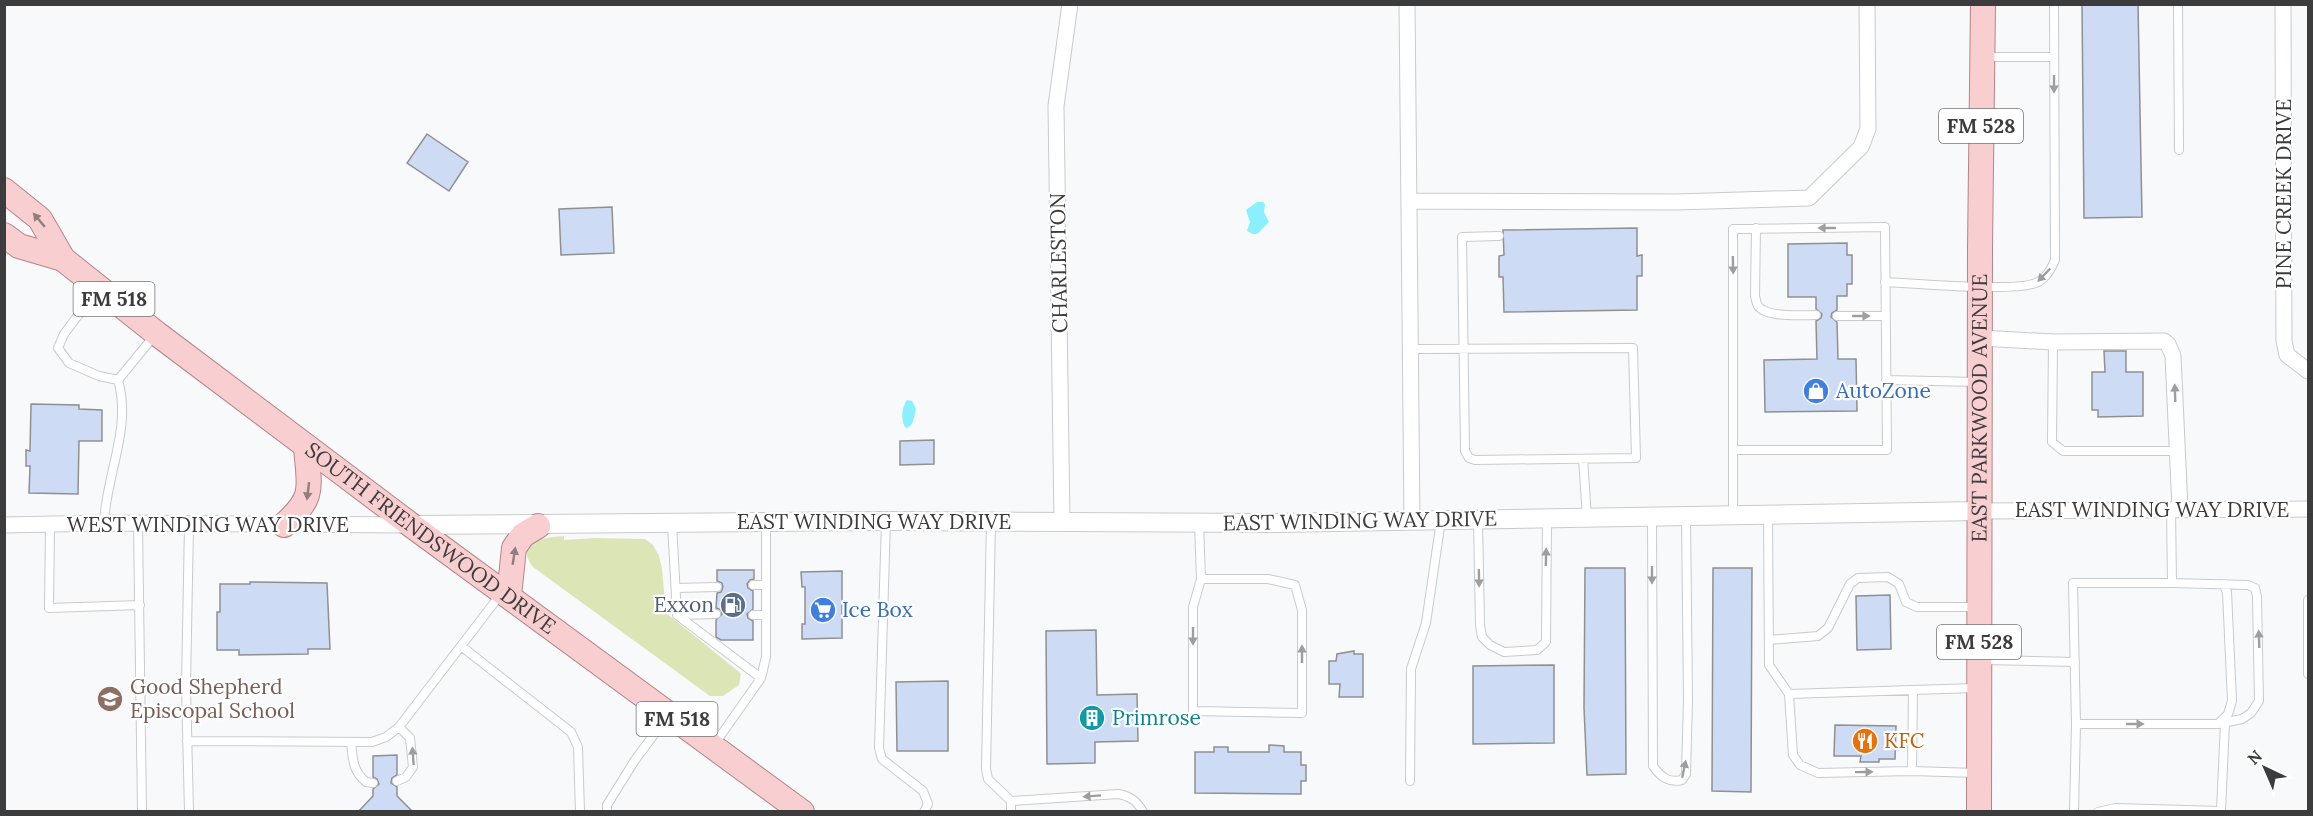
<svg xmlns="http://www.w3.org/2000/svg" width="2313" height="816" font-family="Lora,serif">
<rect width="100%" height="100%" fill="#f8f9fa"/>
<!-- green -->
<path fill="#dce5b6" d="M564,536V540L595,538L645,539L653,545L659,556L662,569L666,613L738,671L741,674L739,685L723,696H710L533,567C514,540 543,538 564,536Z"/>
<!-- water -->
<path fill="#8bf0fd" d="M1257,202H1263L1265,204L1264,212L1269,222L1257,234H1253L1247,231L1250,222L1246,210Z
M907,400L912,401L916,409C914,416 914,426 906,428C900,421 902,407 907,400Z"/>
<!-- building -->
<path fill="#cddbf5" stroke="#8f9091" stroke-width="1.5" d="M2082,4H2138L2142,217L2084,218Z
M427,134L468,162L449,191L407,163Z
M612,207L614,253L561,255L559,209Z
M1637,228V256L1642,255V276H1637V310L1504,312L1503,277H1499V256L1504,255L1503,230Z
M1847,243V255H1852V284H1847V296H1837V310L1832,313L1831,317L1837,322L1838,359H1856L1857,411L1765,412L1764,360L1817,359L1816,321L1821,318L1822,314L1816,309V297H1788V244Z
M2104,351H2126V372H2143V416L2098,417V410H2092V372H2105Z
M31,404L79,405V409L102,410V441H79L78,494L29,493L30,466H26V450L30,451Z
M934,440V464L900,465V441Z
M1585,568H1625L1626,774L1587,775L1584,708Z
M1713,568H1752L1751,792L1712,791Z
M717,570H754V579L750,580L747,584L748,588L753,591V609L747,614L748,618L753,621V640H721L716,637V620L722,614L721,610L716,608L717,593L721,592L723,587L722,583L717,581Z
M842,571V638L802,639V624H805V587H802L801,572Z
M250,582L327,583L330,649H308V654L239,655V650H217V612H220V584H250Z
M1890,595L1891,649L1857,650L1856,596Z
M1096,630L1097,695L1137,694L1138,741L1095,742V763L1047,764L1046,631Z
M1354,651V654H1363V697H1339L1340,684H1329V661H1336L1337,654Z
M1554,665V743L1473,744V666Z
M948,681V751H897L896,682Z
M1835,725L1896,726L1895,759H1879V762H1860L1861,756H1834Z
M1269,745L1284,746V752H1301V765H1306V781H1301V794L1195,793V752H1214V747H1228V752H1269Z
M397,755V775L392,778L391,783L397,787V796L413,812H358L373,796V789L379,784L377,779L373,777V756Z"/>
<g fill="none" stroke-linecap="round" stroke-linejoin="round">
<!-- service casing -->
<g stroke="#c9cacb" stroke-width="10">
<path id="service" d="M2178,4L2179,150
M1986,57H2054
M1756,228L1755,296C1756,299 1756,303 1758,306C1767,318 1802,315 1816,315
M1885,282C1913,283 2019,293 2038,282C2047,277 2051,269 2055,260L2054,4
M98,289L64,334L58,348L69,363L99,376L118,380
M1837,316H1886
M2053,342L2052,442L2063,451H2177
M1410,349L1633,348L1636,458L1475,460L1469,458L1465,451L1462,237L1499,236
M1886,380L1978,382
M1583,459L1587,517
M2171,509L2172,583
M1733,515V229L1885,227L1887,450H1733
M1768,515L1769,665L1789,694L1793,755L1800,765L1818,773L1912,771L1976,773
M1652,517L1653,766C1661,777 1668,783 1682,780L1686,774L1688,700L1686,516
M1478,520L1480,625L1482,637L1490,645L1504,652L1537,650L1546,642L1547,519
M886,521L879,748L882,759L923,791L928,804L924,812
M991,522L986,769L988,779L1011,801V812
M104,523C106,475 132,428 118,380L154,336
M672,523L677,615L761,678
M1199,523L1201,579L1193,607V711L1302,713V610L1295,585L1268,579H1201
M138,524L142,812
M50,525L49,608L140,605
M753,585H766
M676,588L717,587
M2308,600V674
M677,615L716,614
M753,615H766
M1769,640L1818,636L1828,628L1850,584L1858,578L1888,577L1899,584L1906,602L1917,607H1978
M461,646L571,732L578,747L580,812
M1983,660L2075,662
M1789,694L1975,688
M2218,724L2228,714L2232,701L2227,592L2223,584
M187,741L372,742L386,737L399,727L500,595
M351,742C353,759 352,770 366,782L373,783
M714,745L761,678L766,657V521
M1912,771L1913,690
M397,781L406,777L413,767L410,738L399,727
M1410,781L1411,669L1426,623L1441,520
M1011,801L1118,794C1130,796 1137,801 1143,812
M189,812L186,686L189,525
M607,812V805L635,760L667,717
M2074,812L2076,724L2073,583H2172L2248,585L2255,588L2257,597L2259,701L2251,713L2242,719L2218,724H2076
M2098,812L2115,808L2221,811L2225,723"/>
</g>
<!-- minor casing -->
<g stroke="#c9cacb" stroke-width="17">
<path id="minor" d="M1407,4L1412,521
M2283,4L2284,341L2287,355L2308,371
M1409,201L1676,202L1809,198L1861,147L1868,129L1867,4
M1980,338L2053,342L2164,341L2168,344L2173,356L2180,509
M1979,511L2308,509
M1062,522L1056,106L1070,4
M4,525L104,523L409,525"/>
</g>
<!-- tertiary casing -->
<g stroke="#c9cacb" stroke-width="20">
<path id="tertiary" d="M411,525L886,521L1275,523L1979,511"/>
</g>
<!-- primary casing -->
<g stroke="#b48588" stroke-width="26">
<g id="primary">
<path id="s1" d="M4,190L40,219L63,259L156,333L411,525L802,812"/>
<path d="M4,235L19,246L63,259"/>
<path d="M284,525C316,496 309,488 306,447"/>
<path d="M509,596L514,548L523,535L538,526"/>
<path id="s2" d="M1979,812L1980,248L1983,4"/>
</g>
</g>
<!-- service -->
<use href="#service" stroke="#fff" stroke-width="8"/>
<!-- minor -->
<use href="#minor" stroke="#fff" stroke-width="15"/>
<!-- tertiary -->
<use href="#tertiary" stroke="#fff" stroke-width="18"/>
<!-- primary -->
<use href="#primary" stroke="#f9ced0" stroke-width="24"/>
</g>
<!-- one-way arrows -->
<defs><path id="oneway-solid" d="M-6-.8H1V-3.2L6.5 0L1 3.2V.8H-6Z" transform="scale(1.5)"/></defs>
<g fill="#9e9e9e">
<use href="#oneway-solid" transform="translate(2054 84) rotate(90)"/>
<use href="#oneway-solid" transform="translate(1827 228) rotate(180)"/>
<use href="#oneway-solid" transform="translate(1733 265) rotate(89)"/>
<use href="#oneway-solid" transform="translate(2044 275) rotate(134)"/>
<use href="#oneway-solid" transform="translate(1861 316)"/>
<use href="#oneway-solid" transform="translate(2175 393) rotate(-92)"/>
<use href="#oneway-solid" transform="translate(1546 557) rotate(-89)"/>
<use href="#oneway-solid" transform="translate(1652 575) rotate(90)"/>
<use href="#oneway-solid" transform="translate(1479 578) rotate(89)"/>
<use href="#oneway-solid" transform="translate(1193 636) rotate(90)"/>
<use href="#oneway-solid" transform="translate(2259 639) rotate(-92)"/>
<use href="#oneway-solid" transform="translate(1302 654) rotate(-90)"/>
<use href="#oneway-solid" transform="translate(2135 724)"/>
<use href="#oneway-solid" transform="translate(413 756) rotate(-94)"/>
<use href="#oneway-solid" transform="translate(1684 769) rotate(-78)"/>
<use href="#oneway-solid" transform="translate(1864 772) rotate(-1)"/>
<use href="#oneway-solid" transform="translate(1092 796) rotate(176)"/>
</g>
<g fill="#917e7f">
<use href="#oneway-solid" transform="translate(39 220) rotate(-130)"/>
<use href="#oneway-solid" transform="translate(308 491) rotate(97)"/>
<use href="#oneway-solid" transform="translate(514 556) rotate(-81)"/>
</g>
<!-- icons -->
<defs>
<g id="shop-disc" transform="scale(1.35)"><circle r="9.5" fill="#3f7fe0" stroke="#fff"/><path d="M-5-2.5h2.3a2.7 3.5 0 0 1 5.4 0H5L5.5 6h-11ZM-1.5-2.5h3a1.5 2.3 0 0 0-3 0Z" fill="#fff"/></g>
<g id="fuel-disc" transform="scale(1.35)"><circle r="9.5" fill="#5c6f8a" stroke="#fff"/><path d="M-5.5-6h7V0h2V4h1.3V-2.5L3-4.5l.8-.8L6-3V5H2.5V1h-1V6h-7ZM-4.2-4.7v3.2H.2V-4.7Z" fill="#fff"/></g>
<g id="supermarket-disc" transform="scale(1.35)"><circle r="9.5" fill="#3f7fe0" stroke="#fff"/><path d="M-6-5.5h2.5l.6 2H6L4.5 2H-2.5L-4.4-4H-6ZM-1.5 3.2a1.3 1.3 0 1 0 .1 0ZM3 3.2a1.3 1.3 0 1 0 .1 0Z" fill="#fff"/></g>
<g id="school-disc" transform="scale(1.35)"><circle r="9.5" fill="#8d6e63" stroke="#fff"/><path d="M0-5L7-2L0 1L-7-2ZM-4 1L0 2.5L4 1V4Q0 6-4 4Z" fill="#fff"/></g>
<g id="building-disc" transform="scale(1.35)"><circle r="9.5" fill="#0f9aa8" stroke="#fff"/><path d="M-4-6H4V6H1V3H-1V6H-4ZM-2.5-4.3h1.7v1.8h-1.7ZM.8-4.3h1.7v1.8H.8ZM-2.5-1h1.7V.8h-1.7ZM.8-1h1.7V.8H.8Z" fill="#fff"/></g>
<g id="restaurant-disc" transform="scale(1.35)"><circle r="9.5" fill="#e8710a" stroke="#fff"/><path d="M-5-6h1v4h1v-4h1v4h1v-4h1v5L-1.5 .5V6h-2V.5L-5-1ZM5-6V6H3V1.5H1.5Q1.5-4 5-6Z" fill="#fff"/></g>
</defs>
<g fill-rule="evenodd">
<use href="#shop-disc" x="1816" y="391"/>
<use href="#fuel-disc" x="733" y="605"/>
<use href="#supermarket-disc" x="823" y="610"/>
<use href="#school-disc" x="110" y="699"/>
<use href="#building-disc" x="1092" y="718"/>
<use href="#restaurant-disc" x="1865" y="741"/>
</g>
<g text-anchor="middle" stroke-width="4.5" stroke-linejoin="round" paint-order="stroke">
<!-- shield labels -->
<g fill="#fff" stroke="#767676" stroke-width="1.5">
<rect x="1939" y="109" width="84" height="34" rx="4.5"/>
<rect x="73.5" y="282" width="81" height="34" rx="4.5"/>
<rect x="1937" y="625" width="84" height="34" rx="4.5"/>
<rect x="636.5" y="702" width="81" height="34" rx="4.5"/>
</g>
<g font-size="20" font-weight="bold" fill="#3c3c3c">
<text x="1981" y="133">FM 528</text>
<text x="114" y="306">FM 518</text>
<text x="1979" y="649">FM 528</text>
<text x="677" y="726">FM 518</text>
</g>
<!-- street labels -->
<g font-size="21" fill="#3c3c3c" stroke="#fff">
<text transform="translate(2284 194) rotate(-90)" y="7">PINE CREEK DRIVE</text>
<text transform="translate(1059 263) rotate(-91)" y="7">CHARLESTON</text>
<text dy="7" stroke="none"><textPath href="#s2" startOffset="404">EAST PARKWOOD AVENUE</textPath></text>
<text x="2152" y="517">EAST WINDING WAY DRIVE</text>
<text transform="translate(1360 521) rotate(-1)" y="7">EAST WINDING WAY DRIVE</text>
<text x="874" y="529">EAST WINDING WAY DRIVE</text>
<text x="208" y="532">WEST WINDING WAY DRIVE</text>
<text dy="7" stroke="none"><textPath href="#s1" startOffset="554">SOUTH FRIENDSWOOD DRIVE</textPath></text>
</g>
<!-- shop labels -->
<g font-size="21" fill="#366cbe" stroke="#fff" text-anchor="start">
<text x="1836" y="398">AutoZone</text>
<text x="842" y="617">Ice Box</text>
</g>
<!-- service labels -->
<g font-size="21" fill="#4e5e75" stroke="#fff" text-anchor="end">
<text x="714" y="612">Exxon</text>
</g>
<!-- education labels -->
<g font-size="21" fill="#785e54" stroke="#fff" text-anchor="start">
<text x="130" y="694">Good Shepherd<tspan x="130" dy="24">Episcopal School</tspan></text>
</g>
<!-- culture labels -->
<g font-size="21" fill="#0d838f" stroke="#fff" text-anchor="start">
<text x="1112" y="725">Primrose</text>
</g>
<!-- food labels -->
<g font-size="21" fill="#c56008" stroke="#fff" text-anchor="start">
<text x="1884" y="748">KFC</text>
</g>
</g>
<!-- border -->
<rect width="2313" height="816" fill="none" stroke="#3c3c3c" stroke-width="12"/>
<!-- north arrow -->
<g transform="translate(2265 768) rotate(316)" stroke="#ffffff" stroke-width="4.5" paint-order="stroke">
<path d="M0-4.5L10 22L0 15L-10 22Z" fill="#3c3c3c"/>
<text y="-9" font-size="16" font-weight="bold" text-anchor="middle" fill="#3c3c3c">N</text>
</g>
</svg>
